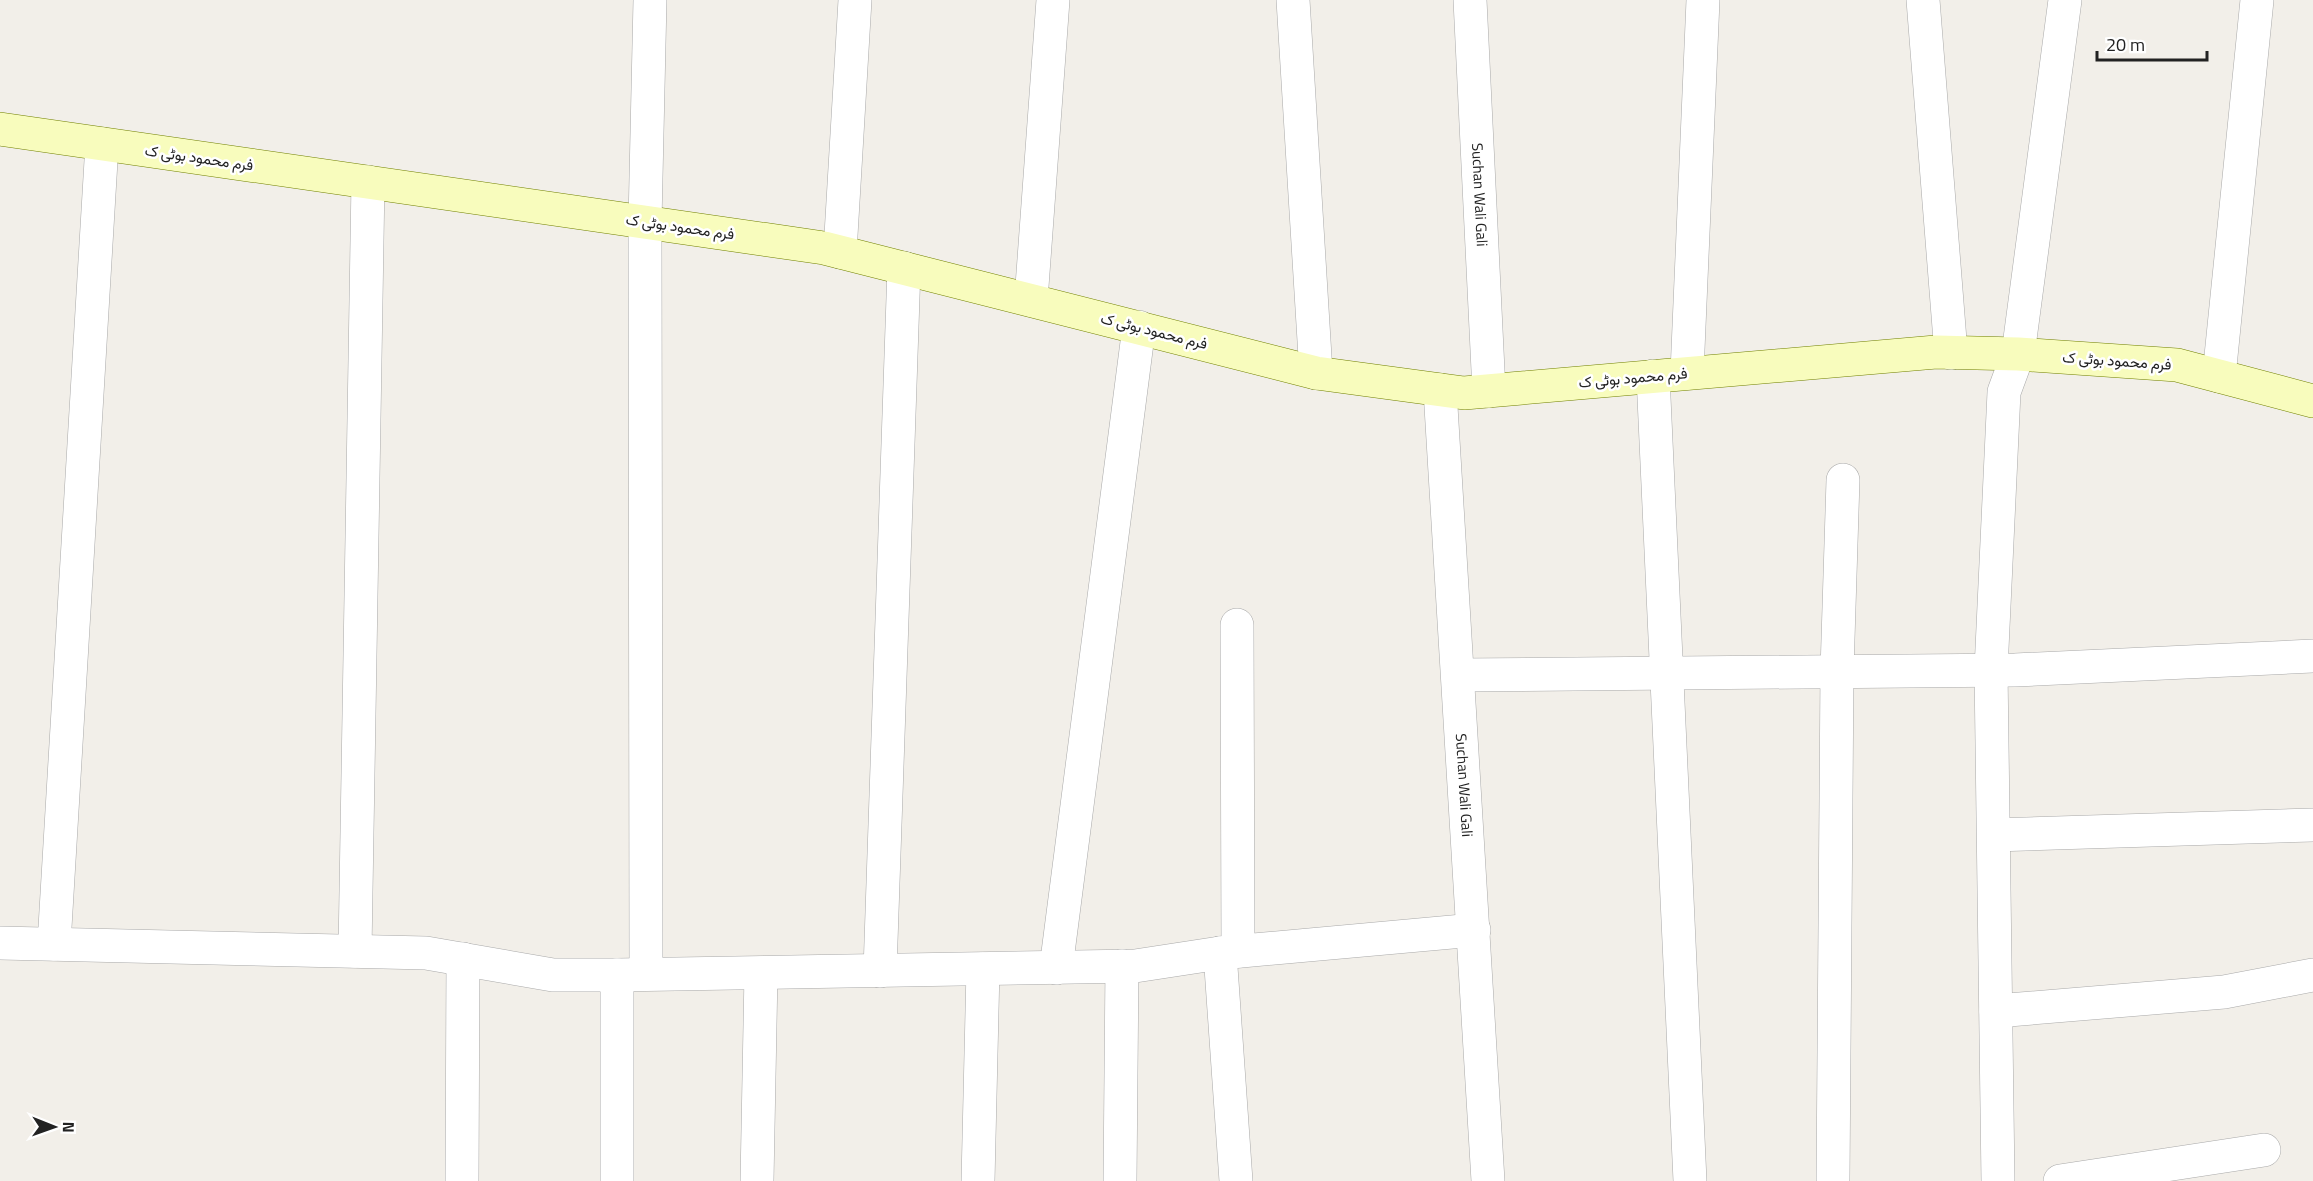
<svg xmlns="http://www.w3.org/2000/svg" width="2313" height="1181" font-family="'Titillium Web',Vazirmatn,sans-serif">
<rect width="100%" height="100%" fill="#f2efe9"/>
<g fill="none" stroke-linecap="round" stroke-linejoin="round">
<!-- street casing -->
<g stroke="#a9a9a9" stroke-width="34">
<g id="street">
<path d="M1293,0L1316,373"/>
<path id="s1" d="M1470,0L1489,391"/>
<path d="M1923,0L1951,353"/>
<path d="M840,252L855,0"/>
<path d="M1031,300L1053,0"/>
<path d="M1687,373L1703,0"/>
<path d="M1653,376L1690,1181"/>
<path d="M2219,376L2257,0"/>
<path id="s2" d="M1440,390L1488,1181"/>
<path d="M1237,625L1238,951"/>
<path d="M1459,675L2015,670L2313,656"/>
<path d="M1994,835L2313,825"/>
<path d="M0,943L426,953L553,975H617L1135,966L1220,953L1474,930"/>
<path d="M54,944L102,144"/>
<path d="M355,951L368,182"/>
<path d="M1220,953L1236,1181"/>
<path d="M1056,968L1139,327"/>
<path d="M880,971L904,268"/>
<path d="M646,974L645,222L650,0"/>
<path d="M1996,1011L2224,992L2313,975"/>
<path d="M1833,1179L1837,671L1843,480"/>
<path d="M462,1181L463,959"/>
<path d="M617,1181V975"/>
<path d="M757,1181L761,973"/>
<path d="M978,1181L983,969"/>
<path d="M1120,1181L1122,966"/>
<path d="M1998,1181L1991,670L2004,392L2018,354L2065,0"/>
<path d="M2060,1181L2264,1150"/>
</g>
</g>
<!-- secondary casing -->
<g stroke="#718002" stroke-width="34">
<path id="secondary" d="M0,129L824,248L1316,373L1464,393L1936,352L2018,354L2177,365L2313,401"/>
</g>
<!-- street -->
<use href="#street" stroke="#fff" stroke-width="33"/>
<!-- secondary -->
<use href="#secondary" stroke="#f8fcbd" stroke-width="33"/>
</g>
<g text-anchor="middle" stroke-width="5" stroke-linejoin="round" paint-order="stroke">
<!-- street labels -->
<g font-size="15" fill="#222" stroke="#fff">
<text transform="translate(199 158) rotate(8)" y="5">فرم محمود بوٹی ک</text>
<text dy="5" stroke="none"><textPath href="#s1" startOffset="195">Suchan Wali Gali</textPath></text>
<text transform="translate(680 227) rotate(8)" y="5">فرم محمود بوٹی ک</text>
<text transform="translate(1154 331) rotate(14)" y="5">فرم محمود بوٹی ک</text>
<text transform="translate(2117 361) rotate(4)" y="5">فرم محمود بوٹی ک</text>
<text transform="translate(1633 378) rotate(-5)" y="5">فرم محمود بوٹی ک</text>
<text dy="5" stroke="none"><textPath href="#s2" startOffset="396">Suchan Wali Gali</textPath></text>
</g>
</g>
<!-- north arrow -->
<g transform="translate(54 1127) rotate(91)" stroke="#ffffff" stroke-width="4.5" paint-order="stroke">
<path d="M0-4.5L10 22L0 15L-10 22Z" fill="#222222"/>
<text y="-9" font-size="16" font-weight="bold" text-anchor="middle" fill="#222222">N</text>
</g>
<!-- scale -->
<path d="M2097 51v9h110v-9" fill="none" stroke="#222222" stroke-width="3"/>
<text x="2106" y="51" font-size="18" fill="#222222" stroke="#ffffff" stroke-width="4.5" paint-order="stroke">20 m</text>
</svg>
